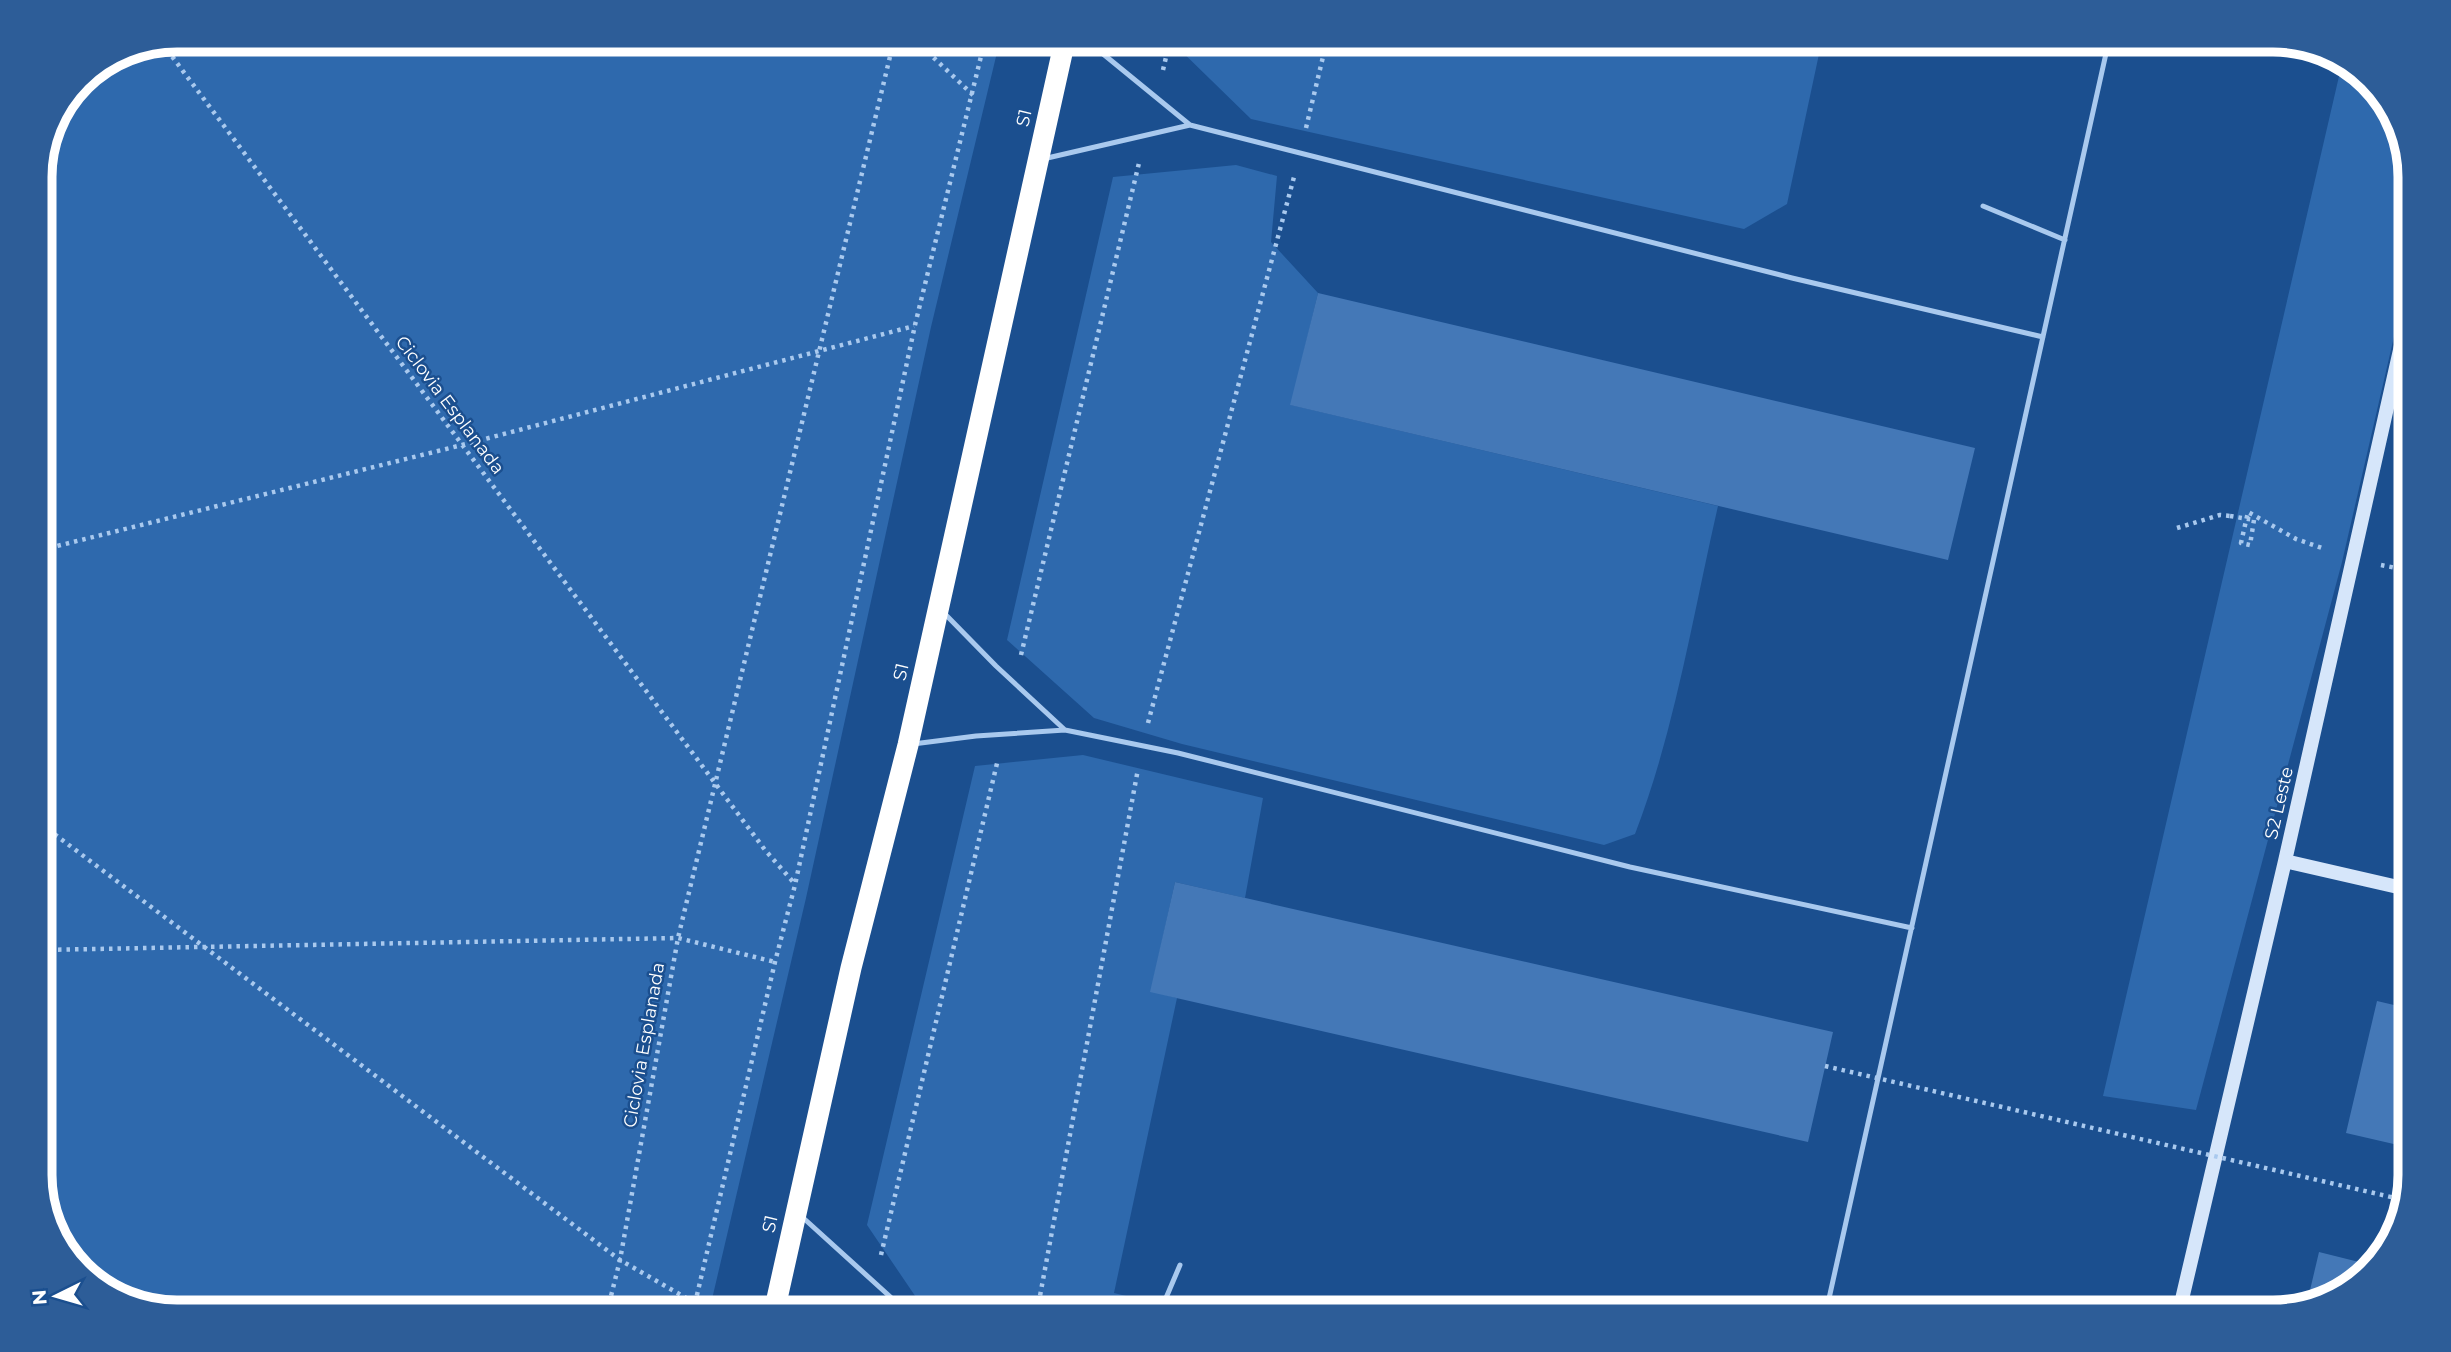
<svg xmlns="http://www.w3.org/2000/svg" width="2451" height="1352" font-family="Montserrat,sans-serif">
<rect width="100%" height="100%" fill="#1b4f8f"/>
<!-- green -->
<path fill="#2e69ad" d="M177,40H1000L931,327L806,898L709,1312H177L109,1294L63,1251L41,1183V169L51,124L81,80L125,51Z
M1170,40H1822L1787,204L1744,229L1251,119Z
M2343,59L2388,101L2410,169L2411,263L2342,562L2196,1110L2103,1096Z
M1236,165L1277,176L1271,242L1318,293L1291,405L1718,506C1693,615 1675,730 1635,834L1604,845L1182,744L1094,718L1007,640L1113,177Z
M1083,755L1263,798L1245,898L1175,882L1151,991L1177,998L1114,1293L1191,1312H926L867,1225L975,766Z"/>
<!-- building -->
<path fill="#4478b7" d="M1318,293L1975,448L1948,560L1290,405Z
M1175,882L1833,1032L1808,1142L1150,992Z
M2377,1001L2411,1009V1148L2346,1133Z
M2319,1252L2371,1265L2343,1293L2307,1303Z"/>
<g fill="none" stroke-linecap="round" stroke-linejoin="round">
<!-- path -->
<path stroke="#a9c9ee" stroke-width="4.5" stroke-dasharray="3.5 5" stroke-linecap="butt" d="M915,40L973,95
M162,43L765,850L795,884
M1163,70L1170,40
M1306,128L1327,40
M2254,520L2250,545L2241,543L2248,512L2296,539L2325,549
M2177,528L2220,515L2230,516
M41,550L462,445L914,326
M2381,565L2411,571
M1021,655L1139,163
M1148,723L1294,177
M41,824L620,1260L695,1303
M41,950L678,938L775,962
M881,1255L998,759
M607,1312L620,1260L678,938L894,40
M693,1312L775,962L795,885L915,325L985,40
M1037,1312L1138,769"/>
<!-- lane -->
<path stroke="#a9c9ee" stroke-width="5" d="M1086,40L1190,125L1792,278L2043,337
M1043,159L1190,125
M1983,206L2065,240
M944,613L996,666L1065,730
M2411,728C2407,743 2402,757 2411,770
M913,744L976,736L1065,730L1178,753L1630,867L1912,928
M800,1215L907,1312
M1160,1312L1180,1265
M1826,1312L2109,40"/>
<!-- secondary -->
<path stroke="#d6e6fa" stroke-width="14" d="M2285,861L2411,890
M2179,1312L2285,861L2411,301"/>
<!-- highway -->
<path stroke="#fff" stroke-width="21" d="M774,1312L851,968L908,745L1065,40"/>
<!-- path-bridge -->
<path stroke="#a9c9ee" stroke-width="4.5" stroke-dasharray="3.5 5" stroke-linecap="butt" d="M2230,516L2254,520
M1825,1066L2404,1200"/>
</g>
<g text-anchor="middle" stroke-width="5" stroke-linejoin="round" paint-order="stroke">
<!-- street labels -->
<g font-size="18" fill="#fff" stroke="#1b4f8f">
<text transform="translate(1024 118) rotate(-77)" y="6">S1</text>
<text transform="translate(450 405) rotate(53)" y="6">Ciclovia Esplanada</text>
<text transform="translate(901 672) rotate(-77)" y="6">S1</text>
<text transform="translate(2279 803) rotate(-77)" y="6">S2 Leste</text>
<text transform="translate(644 1045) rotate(-80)" y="6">Ciclovia Esplanada</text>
<text transform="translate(770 1224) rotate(-77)" y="6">S1</text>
</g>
</g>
<!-- crop -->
<path d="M0 0H2451V1352H0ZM177 52H2273A125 125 0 0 1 2398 177V1175A125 125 0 0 1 2273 1300H177A125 125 0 0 1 52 1175V177A125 125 0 0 1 177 52Z" fill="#2d5d98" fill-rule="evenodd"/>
<path fill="none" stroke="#fff" stroke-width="9" d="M177 52H2273A125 125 0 0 1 2398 177V1175A125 125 0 0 1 2273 1300H177A125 125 0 0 1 52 1175V177A125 125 0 0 1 177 52Z"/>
<!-- north arrow -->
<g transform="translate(56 1296) rotate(265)" stroke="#1b4f8f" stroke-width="5" paint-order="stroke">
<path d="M0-5L12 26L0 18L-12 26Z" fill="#ffffff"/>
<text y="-10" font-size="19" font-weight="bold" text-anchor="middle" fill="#ffffff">N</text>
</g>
</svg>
